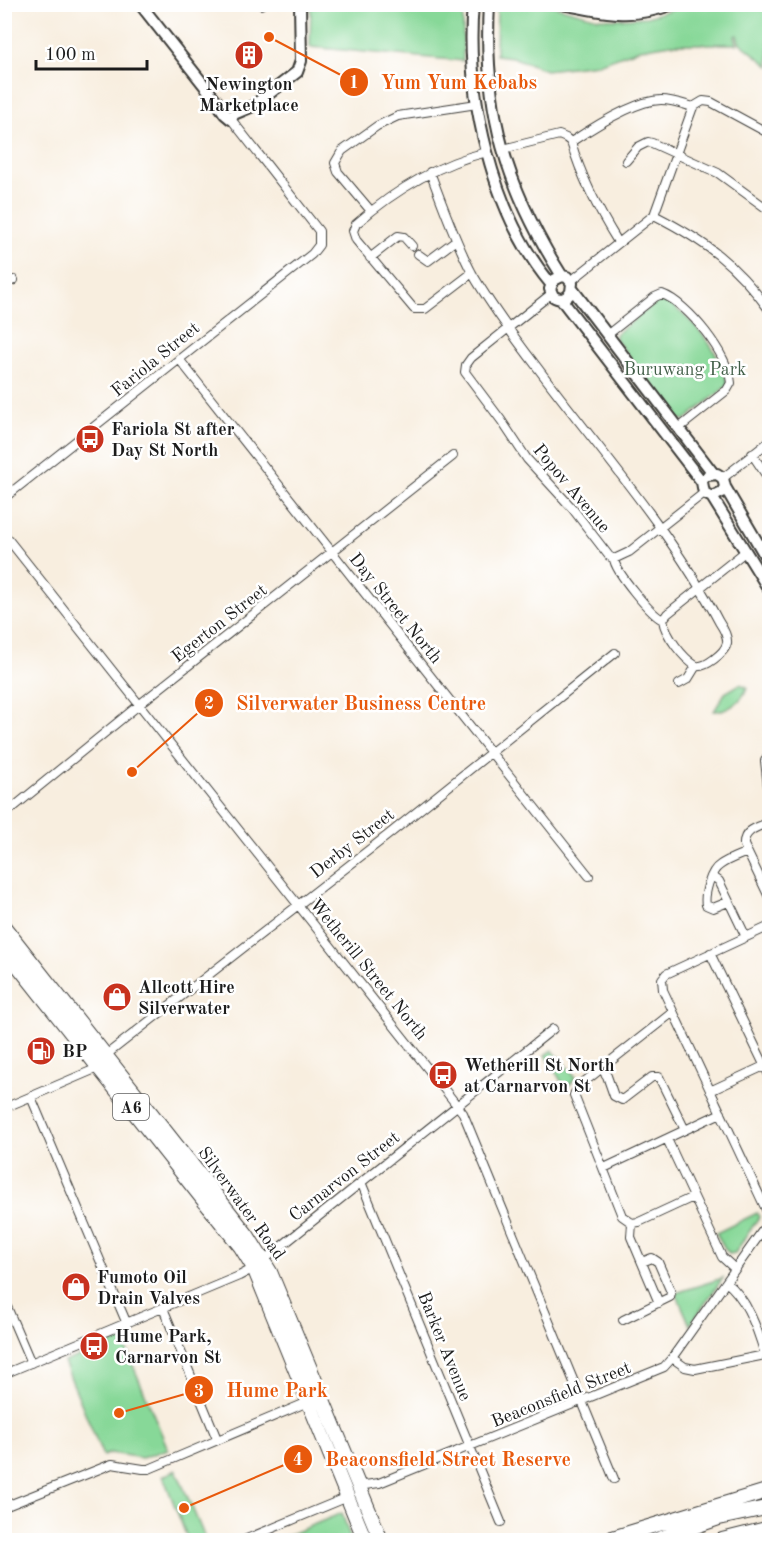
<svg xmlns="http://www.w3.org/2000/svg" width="774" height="1545" font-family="'Old Standard TT',serif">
<rect width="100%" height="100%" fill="#fff"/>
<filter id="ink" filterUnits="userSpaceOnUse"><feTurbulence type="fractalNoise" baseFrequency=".0167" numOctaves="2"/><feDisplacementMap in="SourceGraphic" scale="12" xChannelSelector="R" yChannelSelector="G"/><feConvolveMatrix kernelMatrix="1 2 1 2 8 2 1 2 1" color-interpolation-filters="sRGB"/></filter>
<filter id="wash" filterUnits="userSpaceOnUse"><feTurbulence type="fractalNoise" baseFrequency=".008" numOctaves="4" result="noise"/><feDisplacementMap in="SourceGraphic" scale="24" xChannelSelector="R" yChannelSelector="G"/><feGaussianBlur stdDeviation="1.35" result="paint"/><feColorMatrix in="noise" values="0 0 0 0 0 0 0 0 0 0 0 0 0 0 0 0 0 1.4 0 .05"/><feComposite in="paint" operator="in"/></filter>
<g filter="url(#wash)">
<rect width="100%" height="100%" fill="#f8eedf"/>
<!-- green -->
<path fill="#87d898" stroke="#527a5a" stroke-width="1.5" d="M311,5H463V61L310,47Z
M497,5H550L598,18L616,19L647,17L686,5H769V66L739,42L737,35L735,36L737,44H671L640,49L598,64L546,70L512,57L496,55Z
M662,298C691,318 721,349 728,385L685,420L679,419L616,340V334Z
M740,684L747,687C743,701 728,712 714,711L725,693Z
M552,1050L576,1077L566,1089L545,1055Z
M757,1213L759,1217L735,1253L730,1254L726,1250L716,1233Z
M723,1278L690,1325L676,1293Z
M122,1339L168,1449L142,1458L110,1453L103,1456L64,1362Z
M176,1470L206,1540H188L163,1476Z
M342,1513L351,1540H276Z"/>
</g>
<g filter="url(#ink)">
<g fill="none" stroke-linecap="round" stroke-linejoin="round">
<!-- street casing -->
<g stroke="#3d3c39" stroke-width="10">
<path id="street" d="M261,4V5
M571,142C582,179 598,210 618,242
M503,149L559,135L566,138L571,142C592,128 636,100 661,100C672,100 683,104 693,107L703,101L711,102L770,134
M626,161L638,147L648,142L652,143L718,173L770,211
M430,172C443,206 455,241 472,273C491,306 514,337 537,367C600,451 670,529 719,622C723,628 728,636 727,643C725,653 705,668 696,666
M371,211L338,172L335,163L342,151L377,126L398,116L477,104
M654,215C705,241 736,264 770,311
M418,254L428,261L456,240
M370,258L398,236L404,237L412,246
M472,273L425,309H414L356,240L353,231L356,224C395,190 437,164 487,152
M571,281L654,215L693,107
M4,284L14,280
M551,294L471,358L466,365L465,372L501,420L527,459L572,508L609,556L614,559C615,571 651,615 663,620
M607,335L655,297L662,294C688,303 729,356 731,383L727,390L679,428
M179,359L589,876
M752,454L770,481
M723,478L770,441
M4,498L312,254L319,245V231L231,119
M4,534L463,1113L614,1479
M614,559L629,552L704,493
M696,666C683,658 665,635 663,620L667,614L746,551
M679,684L688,679L696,666
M770,751L765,761L770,804
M4,815L145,700L453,456
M770,822C758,827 743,830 744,845L770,899
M712,876L719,881L746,937
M728,902L713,908L706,905C704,895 710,871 720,865C728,859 738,856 747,852
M770,926L666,974L662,979L663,990L770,1218
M710,953L770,1077
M4,971L18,965
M106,1055L388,835L615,653
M601,1068L607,1076L614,1096L622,1100L652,1077H659L685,1130
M710,1091L764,1066
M31,1097L127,1324
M4,1108L100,1067
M667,1139L722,1257L735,1269
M604,1168L721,1113
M361,1182L501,1522
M632,1223L639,1222L693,1197
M726,1282C747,1298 758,1330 765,1355
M4,1300L31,1363
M659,1303L631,1237L632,1223L622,1216L574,1095L579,1086L673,1012
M163,1308L217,1439
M623,1320L670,1297L671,1292L658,1262L652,1258L642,1262
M672,1358L685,1367L695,1369L770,1354
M4,1374L239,1276L254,1268L553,1029
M357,1482L365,1485L379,1483L664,1367L672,1358L763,1230L770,1223
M4,1507L112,1464L143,1469H149L308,1402
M244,1540L348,1497"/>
</g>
<!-- secondary casing -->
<g stroke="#3d3c39" stroke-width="14">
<path id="secondary" d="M140,4L215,99L225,114L231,119
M473,4C465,94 492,214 551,284
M489,4C483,111 506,187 562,276L567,277L572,283L571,292C567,299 560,301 553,296L550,289L554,280L562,276
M562,4C603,12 631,20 673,4
M602,4L629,7
M231,119L234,114L253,106L297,72L301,61L300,4
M573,290L713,473
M561,299L702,482L704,493L712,497L722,492L725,487
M708,475L717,474L723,478L725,487L770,564
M712,497L770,591"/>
</g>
<!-- highway casing -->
<g stroke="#3d3c39" stroke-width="16">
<path id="highway" d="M4,927L229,1212L247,1235L270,1272L381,1540
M4,948L217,1217L241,1247L254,1268L365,1540
M606,1540L770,1490
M656,1540L719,1518L770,1507
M722,1540L770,1528"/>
</g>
<!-- street -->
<use href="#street" stroke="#fff" stroke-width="8"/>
<!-- secondary -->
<use href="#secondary" stroke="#fff" stroke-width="10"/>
<!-- highway -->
<use href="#highway" stroke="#fff" stroke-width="14"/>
</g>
</g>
<!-- icons -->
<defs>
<g id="building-disc" transform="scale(1.5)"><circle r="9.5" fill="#c8321e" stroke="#fff"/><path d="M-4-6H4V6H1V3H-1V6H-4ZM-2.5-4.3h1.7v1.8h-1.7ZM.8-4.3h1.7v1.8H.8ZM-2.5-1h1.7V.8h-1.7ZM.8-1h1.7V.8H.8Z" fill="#fff"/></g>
<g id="bus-disc" transform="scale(1.5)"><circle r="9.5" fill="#c8321e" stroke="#fff"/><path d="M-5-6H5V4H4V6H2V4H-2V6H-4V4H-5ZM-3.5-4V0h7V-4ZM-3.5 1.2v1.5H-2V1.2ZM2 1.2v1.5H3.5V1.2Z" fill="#fff"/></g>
<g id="shop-disc" transform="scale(1.5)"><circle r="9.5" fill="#c8321e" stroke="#fff"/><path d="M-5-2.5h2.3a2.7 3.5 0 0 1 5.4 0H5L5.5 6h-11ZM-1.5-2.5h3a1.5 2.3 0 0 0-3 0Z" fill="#fff"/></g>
<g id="fuel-disc" transform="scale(1.5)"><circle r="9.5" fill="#c8321e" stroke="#fff"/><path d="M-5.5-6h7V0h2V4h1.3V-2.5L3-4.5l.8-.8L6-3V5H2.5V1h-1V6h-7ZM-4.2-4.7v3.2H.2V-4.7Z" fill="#fff"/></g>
</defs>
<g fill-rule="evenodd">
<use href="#building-disc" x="249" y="55"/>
<use href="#bus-disc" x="90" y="439"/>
<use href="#shop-disc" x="117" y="997"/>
<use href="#fuel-disc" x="41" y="1051"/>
<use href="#bus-disc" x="443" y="1075"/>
<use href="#shop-disc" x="76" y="1287"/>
<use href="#bus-disc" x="94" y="1346"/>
</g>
<g text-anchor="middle" stroke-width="5" stroke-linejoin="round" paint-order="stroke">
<!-- shield labels -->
<rect fill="#fff" stroke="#606060" stroke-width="1.5" x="113" y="1094" width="36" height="26" rx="4.5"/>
<g font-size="16" font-weight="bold" fill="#1c1c1c">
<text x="131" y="1113">A6</text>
</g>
<!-- poi labels -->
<g font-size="18" font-weight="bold" fill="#1c1c1c" stroke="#fff" text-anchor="start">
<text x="249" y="90" text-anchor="middle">Newington<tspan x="249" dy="21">Marketplace</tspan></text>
<text x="111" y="435">Fariola St after<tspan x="111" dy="21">Day St North</tspan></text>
<text x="138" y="993">Allcott Hire<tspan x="138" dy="21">Silverwater</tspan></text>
<text x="62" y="1057">BP</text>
<text x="464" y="1071">Wetherill St North<tspan x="464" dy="21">at Carnarvon St</tspan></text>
<text x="97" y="1283">Fumoto Oil<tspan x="97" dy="21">Drain Valves</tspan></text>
<text x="115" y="1342">Hume Park,<tspan x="115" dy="21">Carnarvon St</tspan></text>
</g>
<!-- street labels -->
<g font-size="18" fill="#1c1c1c" stroke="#fff">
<text transform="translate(155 359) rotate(-39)" y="6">Fariola Street</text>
<text transform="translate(572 488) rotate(50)" y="6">Popov Avenue</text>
<text transform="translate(396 608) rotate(51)" y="6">Day Street North</text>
<text transform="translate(219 623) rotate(-38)" y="6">Egerton Street</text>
<text transform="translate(352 843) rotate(-38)" y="6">Derby Street</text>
<text transform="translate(369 969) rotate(51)" y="6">Wetherill Street North</text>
<text transform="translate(344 1176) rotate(-38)" y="6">Carnarvon Street</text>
<text transform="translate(242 1203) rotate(54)" y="6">Silverwater Road</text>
<text transform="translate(445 1346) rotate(68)" y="6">Barker Avenue</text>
<text transform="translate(561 1394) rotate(-22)" y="6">Beaconsfield Street</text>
</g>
<!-- park labels -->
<g font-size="18" fill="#415e47" stroke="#fff">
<text x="685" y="375">Buruwang Park</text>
</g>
</g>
<!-- callouts -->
<path fill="none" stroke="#e8590c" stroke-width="2" d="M269 37L354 82M132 772L209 703M119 1413L199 1390M184 1508L298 1459"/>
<g fill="#e8590c" stroke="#fff" stroke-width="2">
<circle cx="269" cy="37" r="6"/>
<circle cx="132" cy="772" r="6"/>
<circle cx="119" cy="1413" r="6"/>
<circle cx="184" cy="1508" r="6"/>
<circle cx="354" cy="82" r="15"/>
<circle cx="209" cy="703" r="15"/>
<circle cx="199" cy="1390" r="15"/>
<circle cx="298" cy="1459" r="15"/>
</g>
<g font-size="18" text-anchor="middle" font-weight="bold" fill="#fff">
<text x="354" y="88">1</text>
<text x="209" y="709">2</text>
<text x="199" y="1397">3</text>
<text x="298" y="1465">4</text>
</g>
<g font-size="20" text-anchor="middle" font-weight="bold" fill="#e8590c" stroke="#fff" stroke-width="5" stroke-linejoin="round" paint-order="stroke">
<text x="459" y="89">Yum Yum Kebabs</text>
<text x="361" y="710">Silverwater Business Centre</text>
<text x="277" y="1397">Hume Park</text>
<text x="448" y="1466">Beaconsfield Street Reserve</text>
</g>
<!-- margin -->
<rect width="774" height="1545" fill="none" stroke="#fff" stroke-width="24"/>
<!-- scale -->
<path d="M36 60v9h111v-9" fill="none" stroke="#1c1c1c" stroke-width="3"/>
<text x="45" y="60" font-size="18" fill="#1c1c1c" stroke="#ffffff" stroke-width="4.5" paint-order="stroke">100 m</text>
</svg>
